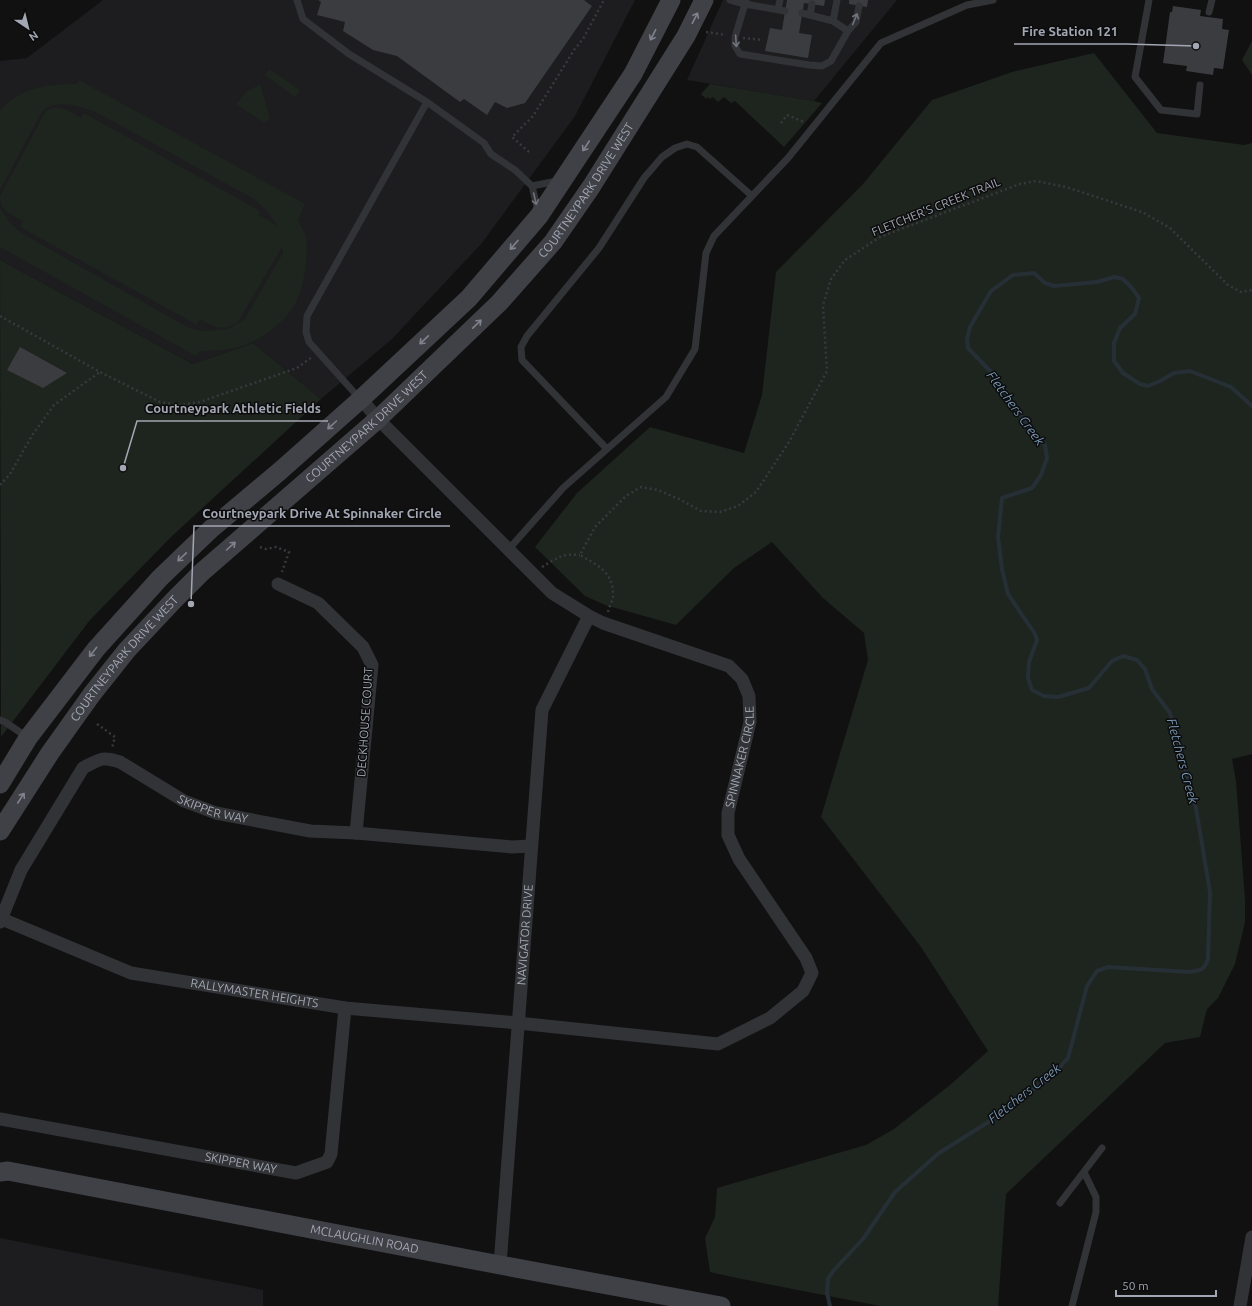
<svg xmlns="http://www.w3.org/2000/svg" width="1252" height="1306" font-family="Ubuntu,sans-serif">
<rect width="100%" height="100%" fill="#111112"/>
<!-- built -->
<path fill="#1d1d1f" d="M103,0H635L575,116L482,243L392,339L321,399L253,343L193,364L0,260V61L27,58Z
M723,0H897L814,101L687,80Z
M0,1238L263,1290V1306H0Z"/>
<!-- green -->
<path fill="#1d251e" d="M1252,41V75L1242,60Z
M1094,53L1157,133L1244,145L1252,143V754L1232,759L1236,781L1245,900V922L1235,964L1218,998L1207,1009L1200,1037L1165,1043L1006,1194L998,1306H880L737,1278L710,1272L705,1238L715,1217L717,1188L866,1145L894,1129L950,1085L988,1051L921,947L821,817L868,660L864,633L823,598L772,542L734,568L676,625L605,605L585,596L535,547L577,493L650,427L744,453L762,395L776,272L863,184L932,100L1012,72Z
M269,69L300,90L295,97L265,75Z
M79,80L305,204L298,220C300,225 303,230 305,234C310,253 304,289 294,306C284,322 265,337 247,344C232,350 215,351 199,351L196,356L0,247V208L9,222L23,234L189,328L202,331L228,329L244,320L283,253L282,244V247L238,322C222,332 215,327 200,319L197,325L20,227L23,221C11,214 0,212 0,196L46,111C59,103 69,111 81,118L84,113L260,211L258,215L270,221L278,228C272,216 264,207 254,199L98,113C82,107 55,97 41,113L0,190V111C20,87 48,84 77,84Z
M260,84L270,119L265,123L236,104L246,92Z
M710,84L814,101L822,103L784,147L735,101L731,103L724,97L718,102L713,97L710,99L707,97L706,99L701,94Z
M0,260L193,364L253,343L321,399L171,537L90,620L1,737Z"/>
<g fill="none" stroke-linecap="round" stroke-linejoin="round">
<!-- stream -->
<path stroke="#272f36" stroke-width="4" d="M830,1306L827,1293L828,1279L834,1270L863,1239L895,1192L939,1153L990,1121L1053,1075L1068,1058L1087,986L1097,971L1108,967L1189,972C1201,970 1204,971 1208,959L1210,892L1196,808L1170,713L1152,689L1145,669L1137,660L1123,656L1112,661L1089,688L1058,697L1044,696L1032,690L1028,678L1029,662L1037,640L1035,634L1008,594L1002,569L998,537L1002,498L1032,488L1041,475L1047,458L1045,445L1031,431L992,373L968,348L967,339L970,327L991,291L1013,275L1034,273L1045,283L1054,286L1097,282L1114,277L1123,279L1132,288L1139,298L1135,314L1120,328L1114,343V361L1123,373L1140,384L1148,386L1160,381L1174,373L1190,371L1231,387L1252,406"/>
</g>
<!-- building -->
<path fill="#3b3c3f" d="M318,0H584L592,6L525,103L507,108L495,102L487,115L464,99L460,102L397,56L373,50L343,31L345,22L317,15L321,2Z
M787,0H825L824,6L804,3L799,33L812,35L808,58L765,51L770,28L782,30Z
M849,0H868L867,7L849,4Z
M1173,6L1201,10L1200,16L1223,19L1222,29L1229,30L1223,69L1214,68L1213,75L1186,71L1187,66L1163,63L1170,12H1172Z
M20,347L67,373L43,388L7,370Z"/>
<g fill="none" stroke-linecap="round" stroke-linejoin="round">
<!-- path -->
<path stroke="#38393e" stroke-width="2.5" stroke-dasharray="2 3" stroke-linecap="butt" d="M706,32L726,35
M743,38L763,40
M781,123L787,115L804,122
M529,152L512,137L533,116L574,50L583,39L604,0
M0,316L100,372L160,402L180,405L200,402L297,368L312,357
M0,485L10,474L33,434L54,405L100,372
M260,547L266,549L276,547L289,552L282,572
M542,567C557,558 562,553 580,555
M608,612C609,606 614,599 613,594C613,572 597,565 580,555L595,527L626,496L641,487L658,490L679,499L701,511L720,512L738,506L756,492L789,442L827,371L823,305L831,279L845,260L880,237L1020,184L1036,181L1066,187L1142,212L1170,228L1228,285L1241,292L1252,290
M97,724L115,737L112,748"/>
<!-- lane -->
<path stroke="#323337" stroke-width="7" d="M297,0L303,19L349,54L427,102L484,143L491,154L515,170L532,186
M730,0L745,4L746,0
M1149,0L1135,77L1161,110L1197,114L1200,85
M778,9L780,0
M785,11L745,4L735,37V46L740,54L809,65L822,66L831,61L848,31L856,22L859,6
M1209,12L1212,0
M802,13L833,21L848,31
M810,15L812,4
M833,21L837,0
M538,211L532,186L557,181
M360,399L309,342L306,332L307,316L427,102
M607,449L522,360L521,347L527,336L599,248L644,178L662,157L675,148L687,144L697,147L752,196
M508,550L563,488L666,397L695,349L706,253L714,236L788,158L881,43L967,5L993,0
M0,720L5,722L27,737
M1060,1203L1102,1148
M1072,1306L1096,1212V1197L1084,1172"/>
<!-- street -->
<g stroke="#323337" stroke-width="13">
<path d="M278,584L318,603L363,647L372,665L356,833"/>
<path id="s1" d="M2,919L131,973L345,1008L518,1023L718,1044L770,1018L803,991L812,973L806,958L739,859L728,835V813L750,722L749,696L742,679L729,666L603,623L589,616L552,593L378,419L361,399"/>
<path id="s2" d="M0,922L21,870L83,768C100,759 102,756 120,762L184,801L216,813L310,831L356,833L512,847L531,846"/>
<path id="s3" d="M0,1119L296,1173L327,1162L331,1154L345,1008"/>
<path id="s4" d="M500,1265L542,710L589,616"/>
<path d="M1240,1306L1252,1237"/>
</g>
<!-- secondary -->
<g stroke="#404147" stroke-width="19">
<path d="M0,784L28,738L96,649L160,578L211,529L280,471L361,399L469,298L539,216L633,74L671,0"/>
<path id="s5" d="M0,831L50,753L92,694L127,650L174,600L202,572L378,419L499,303L553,242L591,187L686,36L704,0"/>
<path id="s6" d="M0,1172L8,1171L500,1265L721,1306"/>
</g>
</g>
<!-- one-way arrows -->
<defs><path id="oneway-shaft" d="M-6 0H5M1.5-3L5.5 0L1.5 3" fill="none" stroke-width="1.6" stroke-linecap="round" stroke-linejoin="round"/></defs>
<g stroke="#80838d">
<use href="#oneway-shaft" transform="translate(695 18) rotate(-63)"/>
<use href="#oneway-shaft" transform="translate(653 35) rotate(117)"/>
<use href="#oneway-shaft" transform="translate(586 146) rotate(123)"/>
<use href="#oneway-shaft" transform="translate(514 245) rotate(131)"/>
<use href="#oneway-shaft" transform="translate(477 324) rotate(-44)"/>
<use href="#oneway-shaft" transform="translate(424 340) rotate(137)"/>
<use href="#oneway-shaft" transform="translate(332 425) rotate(138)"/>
<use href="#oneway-shaft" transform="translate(231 546) rotate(-42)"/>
<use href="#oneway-shaft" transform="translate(182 557) rotate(136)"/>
<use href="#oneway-shaft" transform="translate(93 652) rotate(128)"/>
<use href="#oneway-shaft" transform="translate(21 798) rotate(-57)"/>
</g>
<g stroke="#70737b">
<use href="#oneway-shaft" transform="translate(855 19) rotate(-68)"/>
<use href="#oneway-shaft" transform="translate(736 41) rotate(86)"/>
<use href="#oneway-shaft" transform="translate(535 199) rotate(77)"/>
</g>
<g text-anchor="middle" stroke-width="3" stroke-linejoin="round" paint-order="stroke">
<!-- street labels -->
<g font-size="12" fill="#a2a7b3" stroke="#0c0c0d">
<text dy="4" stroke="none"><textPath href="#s5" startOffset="873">COURTNEYPARK DRIVE WEST</textPath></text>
<text transform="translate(936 207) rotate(-22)" y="4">FLETCHER'S CREEK TRAIL</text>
<text dy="4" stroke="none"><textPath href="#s5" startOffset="549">COURTNEYPARK DRIVE WEST</textPath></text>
<text dy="4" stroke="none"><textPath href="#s5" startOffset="213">COURTNEYPARK DRIVE WEST</textPath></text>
<text transform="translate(365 722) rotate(-86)" y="4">DECKHOUSE COURT</text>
<text dy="4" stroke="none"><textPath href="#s1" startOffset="1094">SPINNAKER CIRCLE</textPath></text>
<text dy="4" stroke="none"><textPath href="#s2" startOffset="320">SKIPPER WAY</textPath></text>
<text dy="4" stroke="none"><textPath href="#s4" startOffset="331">NAVIGATOR DRIVE</textPath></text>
<text dy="4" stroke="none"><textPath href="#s1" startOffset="265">RALLYMASTER HEIGHTS</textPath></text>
<text dy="4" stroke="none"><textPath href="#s3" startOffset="245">SKIPPER WAY</textPath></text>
<text dy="4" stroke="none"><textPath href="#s6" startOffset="371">MCLAUGHLIN ROAD</textPath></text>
</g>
<!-- water labels -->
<g font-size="13" font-style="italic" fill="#7794b0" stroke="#0c0c0d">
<text transform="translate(1016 408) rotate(54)" y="5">Fletchers Creek</text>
<text transform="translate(1183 761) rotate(75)" y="5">Fletchers Creek</text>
<text transform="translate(1024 1093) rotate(-38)" y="5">Fletchers Creek</text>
</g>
</g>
<!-- callouts -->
<path fill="none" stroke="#a2a7b3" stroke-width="1.5" d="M1196 46L1127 44H1014M123 468L137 421H328M191 604L194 526H450"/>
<g fill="#a2a7b3" stroke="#0c0c0d" stroke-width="1.5">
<circle cx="1196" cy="46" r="4"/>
<circle cx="123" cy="468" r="4"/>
<circle cx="191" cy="604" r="4"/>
</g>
<g font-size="13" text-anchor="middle" font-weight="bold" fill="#a2a7b3" stroke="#0c0c0d" stroke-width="3" stroke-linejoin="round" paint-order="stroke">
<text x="1070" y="36">Fire Station 121</text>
<text x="233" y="413">Courtneypark Athletic Fields</text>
<text x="322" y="518">Courtneypark Drive At Spinnaker Circle</text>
</g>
<!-- north arrow -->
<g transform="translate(28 28) rotate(145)" stroke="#0c0c0d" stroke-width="3" paint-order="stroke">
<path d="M0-3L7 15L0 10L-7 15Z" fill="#a2a7b3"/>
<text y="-6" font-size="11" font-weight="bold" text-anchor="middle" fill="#a2a7b3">N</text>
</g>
<!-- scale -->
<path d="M1116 1290v6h100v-6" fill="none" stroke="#a2a7b3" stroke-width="2"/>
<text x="1122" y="1290" font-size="12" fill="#a2a7b3" stroke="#0c0c0d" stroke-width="3" paint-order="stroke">50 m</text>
</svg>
